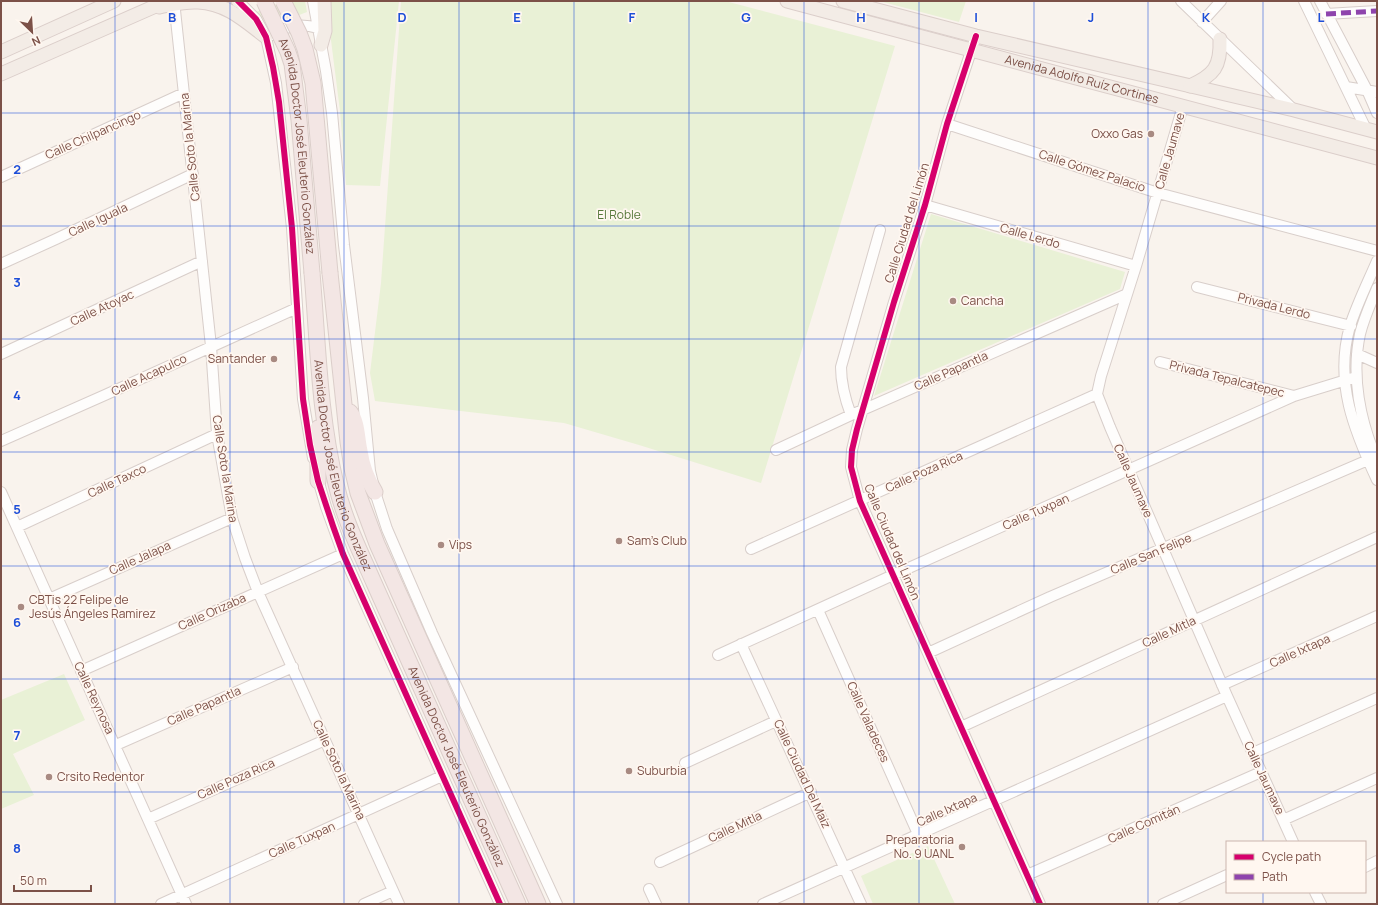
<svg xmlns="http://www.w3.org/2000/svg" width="1378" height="905" font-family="Manrope,sans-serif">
<rect width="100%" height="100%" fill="#f9f3ed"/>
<!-- green -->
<path fill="#e9f1d6" d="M285,1H305L307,12L278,23L266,22L256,12Z
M326,1H399L380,186L346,185L340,111Z
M401,1H725L895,46L761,483L639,445L564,423L375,401L370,373L381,283Z
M879,1H966L959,22Z
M931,214L1125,272L1120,289L874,396Z
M64,674L85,720L13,754L34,795L1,809V700Z
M928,846L955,904H873L861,876Z"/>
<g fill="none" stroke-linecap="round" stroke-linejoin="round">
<!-- minor casing -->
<g stroke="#d8ceca" stroke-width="12">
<path id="minor" d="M174,1L211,346L217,434L232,518L245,558L258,592L399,904
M238,1L256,19L266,37L276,83L292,228L303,399L313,458
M313,1L326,71L332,113L344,245L363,398L370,471L375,492L387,529L432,633L557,904
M1181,1L1294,110
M1304,1L1366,129
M1320,1L1367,90L1377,113
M1326,14L1377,11
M1202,22L1221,1
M273,35C288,25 301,23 318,28
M976,36L947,124L925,205L894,302L857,429L852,450L851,467L860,501L1040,904
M1346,87L1377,92
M1183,106L1136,266L1101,376L1097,394L1110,427L1227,696L1293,842
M947,124L1158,193L1377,251
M1,177L184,93
M925,205L1136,266
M1377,261C1368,282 1357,304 1350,326C1334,382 1354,430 1377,480
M1,264L56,239L193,174
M1197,287L1351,326
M1377,288C1371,303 1364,318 1360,334C1351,376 1360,421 1377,460
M1,354L202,261
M1357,354L1377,363
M1160,362L1294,396
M851,415C845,399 841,384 841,367L880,230
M1,441L105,395L297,308
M776,450L851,415L1127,294
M317,476L326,507L343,554L500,904
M1,492L186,904
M17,527L217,434
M751,549L1097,394
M49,599L232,518
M818,610L918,834
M741,644L861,904
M928,653L1050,597L1375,457
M718,655L893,575L1294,396L1356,377
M81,671L343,554
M1222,685L1377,616
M961,727L1377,537
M116,745L293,667
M1253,753L1377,698
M685,763L776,721
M148,819L325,740
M1283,820L1377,778
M660,862L811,792
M1365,867L1377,861
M1027,875L1261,772
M649,889L656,904
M1315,892L1321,904
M161,904L442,776
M364,904L393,891
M763,904L1227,696
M1163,904L1227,875"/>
</g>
<!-- major casing -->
<g stroke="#dbceca" stroke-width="15">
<g id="major">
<path d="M238,1H239"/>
<path id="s1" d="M787,1L1377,158"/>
<path d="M843,1L976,36L1294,110L1377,132"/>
<path d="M159,7C171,5 185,1 198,2C226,3 245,21 266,37"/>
<path d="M321,45L325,31L324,1"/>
<path d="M1,52L114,1"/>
<path d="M1,74L167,1"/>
<path d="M1190,86C1214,75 1221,67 1220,39"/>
</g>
</g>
<!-- highway casing -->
<g stroke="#dbceca" stroke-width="17">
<g id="highway">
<path id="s2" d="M312,273C318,343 319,415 336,484C344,519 360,551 374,583L518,904"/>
<path d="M330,273L348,442L352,468L358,493L377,544L538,904"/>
<path d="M350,412C358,423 357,438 360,451C362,466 367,479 375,492"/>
<path d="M318,428V481"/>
</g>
</g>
<!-- minor -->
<use href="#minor" stroke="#fefdfc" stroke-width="10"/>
<!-- major -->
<use href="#major" stroke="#f3ece6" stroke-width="13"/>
<!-- highway -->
<use href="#highway" stroke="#f3e6e4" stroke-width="15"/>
<!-- highway-bridge casing -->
<g stroke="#dbceca" stroke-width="17" stroke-linecap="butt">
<g id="highway-bridge">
<path id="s3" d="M264,1L288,52L292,64L299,120L312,273"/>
<path d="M283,1L299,33L305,49L313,83L330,273"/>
</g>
</g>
<!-- highway-bridge -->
<use href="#highway-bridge" stroke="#f3e6e4" stroke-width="15"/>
<!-- quiet -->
<path stroke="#8e44ad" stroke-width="5" stroke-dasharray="10 5" stroke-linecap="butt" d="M1326,14L1377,11"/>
<!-- cycleway casing -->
<g stroke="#fff7f0" stroke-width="8">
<path id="cycleway" d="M238,1L256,19L260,26L266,37L273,67L279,102L292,228L303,399L310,445L318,481L333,526L343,554L500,904
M976,36L947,124L925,205L894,302L857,429L852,450L851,467L860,501L1040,904"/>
</g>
<!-- cycleway -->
<use href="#cycleway" stroke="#d6006c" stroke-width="6"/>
</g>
<!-- grid -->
<path fill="none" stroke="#1d4ed8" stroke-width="1" stroke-opacity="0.55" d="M115,1V904M230,1V904M344,1V904M459,1V904M574,1V904M689,1V904M804,1V904M919,1V904M1034,1V904M1148,1V904M1263,1V842M1,113H1377M1,226H1377M1,339H1377M1,452H1377M1,566H1377M1,679H1377M1,792H1377M1263,892V904"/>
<!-- markers -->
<g fill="#a88a82" stroke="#fff7f0" stroke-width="1.5">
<circle cx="1151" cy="134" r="4"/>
<circle cx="953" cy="301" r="4"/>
<circle cx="274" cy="359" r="4"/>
<circle cx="619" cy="541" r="4"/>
<circle cx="441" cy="545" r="4"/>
<circle cx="21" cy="607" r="4"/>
<circle cx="629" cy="771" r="4"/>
<circle cx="49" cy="777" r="4"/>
<circle cx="962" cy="847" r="4"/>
</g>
<g text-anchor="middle" stroke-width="3.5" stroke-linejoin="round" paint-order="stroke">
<!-- street labels -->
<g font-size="12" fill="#7c5148" stroke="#fff7f0">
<text dy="4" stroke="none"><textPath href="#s1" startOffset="305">Avenida Adolfo Ruíz Cortines</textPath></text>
<text transform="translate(93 135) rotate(-24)" y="4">Calle Chilpancingo</text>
<text transform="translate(190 147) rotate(-96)" y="4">Calle Soto la Marina</text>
<text dy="4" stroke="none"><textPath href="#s3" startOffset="151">Avenida Doctor José Eleuterio González</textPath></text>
<text transform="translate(1170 151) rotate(-74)" y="4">Calle Jaumave</text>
<text transform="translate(1092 171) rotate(18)" y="4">Calle Gómez Palacio</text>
<text transform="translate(98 220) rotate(-25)" y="4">Calle Iguala</text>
<text transform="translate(907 223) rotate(-73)" y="4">Calle Ciudad del Limón</text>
<text transform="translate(1030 236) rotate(16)" y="4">Calle Lerdo</text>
<text transform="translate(1274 306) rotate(14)" y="4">Privada Lerdo</text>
<text transform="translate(102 308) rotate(-25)" y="4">Calle Atoyac</text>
<text transform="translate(951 371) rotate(-24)" y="4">Calle Papantla</text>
<text transform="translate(149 375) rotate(-25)" y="4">Calle Acapulco</text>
<text transform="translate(1227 379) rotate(14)" y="4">Privada Tepalcatepec</text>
<text dy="4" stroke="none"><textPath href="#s2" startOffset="196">Avenida Doctor José Eleuterio González</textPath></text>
<text transform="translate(225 469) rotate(81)" y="4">Calle Soto la Marina</text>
<text transform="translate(924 472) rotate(-24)" y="4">Calle Poza Rica</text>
<text transform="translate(117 481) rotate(-25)" y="4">Calle Taxco</text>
<text transform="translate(1133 481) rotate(66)" y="4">Calle Jaumave</text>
<text transform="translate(1036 512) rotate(-24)" y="4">Calle Tuxpan</text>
<text transform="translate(892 542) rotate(67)" y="4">Calle Ciudad del Limón</text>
<text transform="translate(1151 554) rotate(-23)" y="4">Calle San Felipe</text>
<text transform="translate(140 558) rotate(-24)" y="4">Calle Jalapa</text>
<text transform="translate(212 612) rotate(-24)" y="4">Calle Orizaba</text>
<text transform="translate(1169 632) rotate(-25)" y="4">Calle Mitla</text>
<text transform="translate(1300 651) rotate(-24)" y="4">Calle Ixtapa</text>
<text transform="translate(94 698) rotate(65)" y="4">Calle Reynosa</text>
<text transform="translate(204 706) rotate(-24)" y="4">Calle Papantla</text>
<text transform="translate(868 722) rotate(66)" y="4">Calle Valadeces</text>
<text dy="4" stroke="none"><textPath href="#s2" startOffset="520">Avenida Doctor José Eleuterio González</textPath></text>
<text transform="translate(339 770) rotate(65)" y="4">Calle Soto la Marina</text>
<text transform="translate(802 774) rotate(65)" y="4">Calle Ciudad Del Maíz</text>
<text transform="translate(1264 778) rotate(65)" y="4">Calle Jaumave</text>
<text transform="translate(236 779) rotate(-24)" y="4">Calle Poza Rica</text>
<text transform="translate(947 810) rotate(-24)" y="4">Calle Ixtapa</text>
<text transform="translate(1144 824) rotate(-24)" y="4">Calle Comitán</text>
<text transform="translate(735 827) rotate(-25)" y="4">Calle Mitla</text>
<text transform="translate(302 840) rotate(-24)" y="4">Calle Tuxpan</text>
</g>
<!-- poi labels -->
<g font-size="12" fill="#7c5148" stroke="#fff7f0" text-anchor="start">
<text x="1143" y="138" text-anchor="end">Oxxo Gas</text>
<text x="961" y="305">Cancha</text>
<text x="266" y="363" text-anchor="end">Santander</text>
<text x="627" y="545">Sam's Club</text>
<text x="449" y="549">Vips</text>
<text x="29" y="604">CBTis 22 Felipe de<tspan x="29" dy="14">Jesús Ángeles Ramirez</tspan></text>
<text x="637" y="775">Suburbia</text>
<text x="57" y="781">Crsito Redentor</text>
<text x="954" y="844" text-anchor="end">Preparatoria<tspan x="954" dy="14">No. 9 UANL</tspan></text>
</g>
<!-- park labels -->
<g font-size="12" fill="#567739" stroke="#fff7f0">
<text x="619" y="219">El Roble</text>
</g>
</g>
<g font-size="13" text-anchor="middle" font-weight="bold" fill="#1d4ed8" stroke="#fff7f0" stroke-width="3.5" stroke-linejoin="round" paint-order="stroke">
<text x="172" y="22">B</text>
<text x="287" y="22">C</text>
<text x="402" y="22">D</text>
<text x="517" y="22">E</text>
<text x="632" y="22">F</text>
<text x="746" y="22">G</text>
<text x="861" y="22">H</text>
<text x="976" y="22">I</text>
<text x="1091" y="22">J</text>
<text x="1206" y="22">K</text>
<text x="1321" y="22">L</text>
<text x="17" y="174">2</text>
<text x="17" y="287">3</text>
<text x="17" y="400">4</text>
<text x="17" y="514">5</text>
<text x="17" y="627">6</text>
<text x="17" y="740">7</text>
<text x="17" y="853">8</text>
</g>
<!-- border -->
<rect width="1378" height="905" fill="none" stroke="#7c5148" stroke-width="4"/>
<!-- legend -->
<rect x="1226" y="841" width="140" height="52" fill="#fff7f0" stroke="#cbb5ad"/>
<rect x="1234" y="854" width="20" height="6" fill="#d6006c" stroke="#cbb5ad"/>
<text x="1262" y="861" font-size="12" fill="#7c5148">Cycle path</text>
<rect x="1234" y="874" width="20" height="6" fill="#8e44ad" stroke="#cbb5ad"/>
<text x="1262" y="881" font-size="12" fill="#7c5148">Path</text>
<!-- north arrow -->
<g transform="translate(32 32) rotate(155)" stroke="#fff7f0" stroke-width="3" paint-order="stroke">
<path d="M0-3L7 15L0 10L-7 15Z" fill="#7c5148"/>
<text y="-6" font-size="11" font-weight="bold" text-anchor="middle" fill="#7c5148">N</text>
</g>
<!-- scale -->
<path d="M14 885v6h77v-6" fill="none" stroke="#7c5148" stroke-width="2"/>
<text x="20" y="885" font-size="12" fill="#7c5148" stroke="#fff7f0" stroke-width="3" paint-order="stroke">50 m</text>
</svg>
